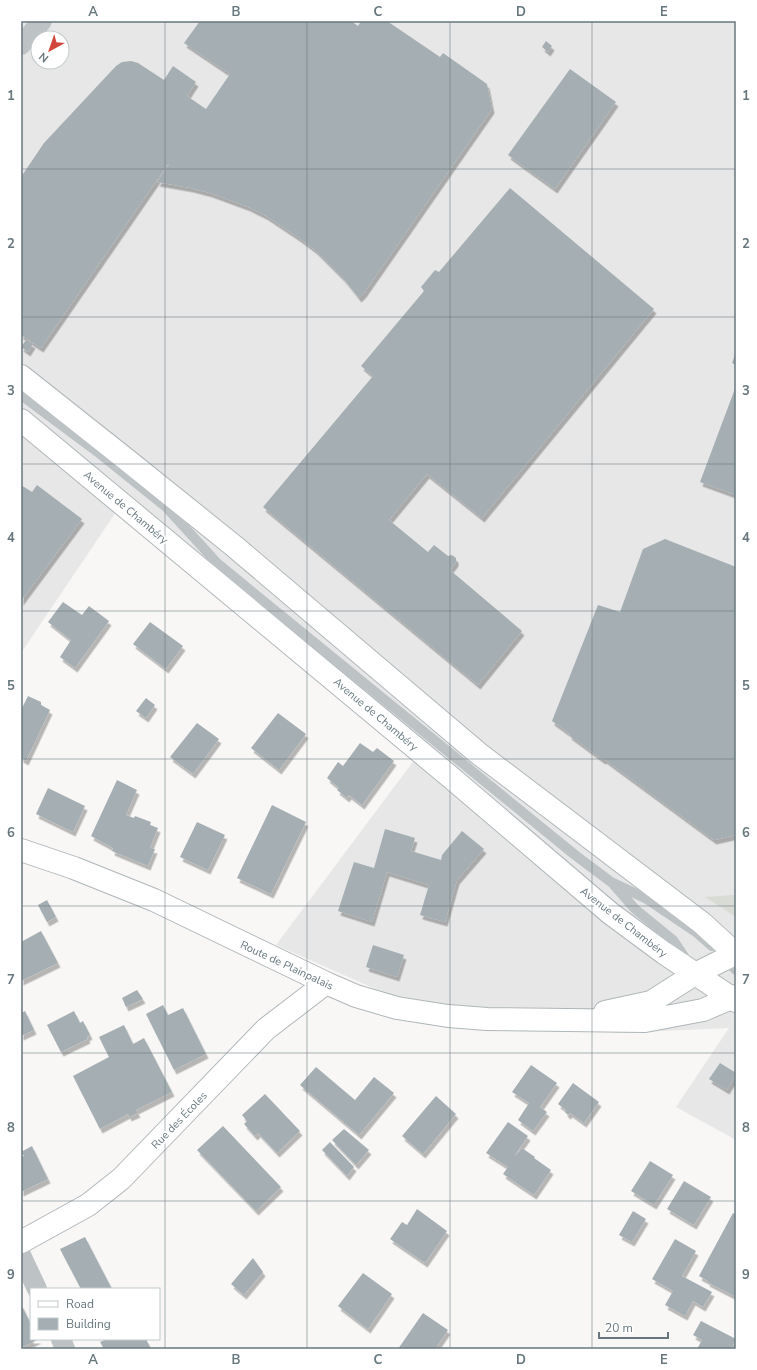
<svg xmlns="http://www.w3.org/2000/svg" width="757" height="1370" font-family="'Nunito Sans',sans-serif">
<defs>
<filter id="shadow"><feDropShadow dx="2.5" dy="4.5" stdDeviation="0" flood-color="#0004"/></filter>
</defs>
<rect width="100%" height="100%" fill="#f8f7f6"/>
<!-- built -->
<path fill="#e6e7e6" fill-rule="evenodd" d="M21,21H736V1140L676,1107L729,1028L619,1033L389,995L276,945L415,759L116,512L21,653ZM38,38H62V62H38Z"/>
<!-- green -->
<path fill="#d9dcd5" d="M736,895V917L705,897L733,895Z"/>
<!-- building -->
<path fill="#a5aeb2" filter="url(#shadow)" d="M200,21H351L358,26L361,21H387L440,57L443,53L487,84L492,109L364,293L359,298L343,278L315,250L299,238L266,216L248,207L210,193L191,188L157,182L169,165L168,164L41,348L21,335V177L44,143L116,66L122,62L131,61L138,63L164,80L173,66L196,82L187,96L206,109L230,74L184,43Z
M546,41L552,46L548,52L542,47Z
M570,69L616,102L555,189L508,155Z
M510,188L654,309L482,518L427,474L389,520L428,552L434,545L448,556L452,555L456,558V562L450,570L522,631L478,685L263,507L373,376L361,366L424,291L421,287L435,270L439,272Z
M26,340L33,344L28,352L21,347Z
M736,352V365L732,363Z
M736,386V495L700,482Z
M21,485L32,492L37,485L82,519L21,601Z
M665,539L736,567V835L714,840L604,759L603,760L569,735L570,734L552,721L598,605L620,612L643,549Z
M63,602L82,615L89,606L109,621L75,668L60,657L71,640L48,622Z
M150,622L183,646L166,669L133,644Z
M28,696L41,702V705L50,710L26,761L21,758V710Z
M146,698L155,705L146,718L136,711Z
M278,713L306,734L279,770L251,748Z
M197,723L219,739L193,774L170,757Z
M360,743L373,752L377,748L394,761L362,805L349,795L347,798L337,790L339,788L327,778L338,762L343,766Z
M117,780L137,790L126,815L134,818L135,816L151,822L150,825L158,828L150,848L155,849L148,866L112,851L113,848L91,836Z
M48,788L85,806L73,832L36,814Z
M272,805L306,822L271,894L237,878Z
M197,822L225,835L208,870L180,857Z
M385,829L415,838L411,851L441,860L442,855L462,831L484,849L457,880L445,922L420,915L429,885L387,872L372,922L338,911L354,862L374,868Z
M47,900L56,917L47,922L38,905Z
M41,931L58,963L21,981V942Z
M373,945L404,955L397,977L366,967Z
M137,990L143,999L126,1007L122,998Z
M163,1005L168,1015L183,1008L206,1054L174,1070L146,1014Z
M25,1011L34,1030L21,1036V1013Z
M74,1011L80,1023L83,1021L90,1035L87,1037L88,1039L61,1052L47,1025Z
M124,1025L133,1044L144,1038L172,1092L136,1110L138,1113L129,1117L128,1114L100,1129L73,1076L109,1057L99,1037Z
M720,1063L736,1073V1075L727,1090L709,1079Z
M531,1065L557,1083L540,1107L547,1112L533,1131L518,1120L529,1103L512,1092Z
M316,1067L355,1100L374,1077L394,1093L359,1135L300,1085Z
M573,1083L599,1102L584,1123L570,1113L568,1115L565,1112L566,1110L558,1104Z
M265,1094L300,1131L277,1153L258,1133L255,1136L244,1124L247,1121L242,1115Z
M436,1096L456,1114L423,1154L402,1136Z
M508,1122L528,1136L515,1155H516L522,1148L535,1157L534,1158L551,1170L534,1195L503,1174L508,1167L486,1153Z
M223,1126L281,1187L256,1211L197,1150Z
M344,1129L369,1150L356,1165L332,1140Z
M330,1142L354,1167L347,1176L322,1150Z
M32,1146L48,1179L21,1192V1157L24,1156L21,1152Z
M650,1161L673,1175L654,1205L631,1191Z
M684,1181L711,1197L694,1225L667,1209Z
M417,1209L447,1231L425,1263L390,1239L402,1222L407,1225Z
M633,1211L646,1219L632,1242L619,1235Z
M733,1213L736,1215V1297L707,1282L708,1281L699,1276Z
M85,1237L101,1268L112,1289H81L60,1249Z
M675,1239L696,1251L682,1276L712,1292L703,1307L693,1301L685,1316L665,1305L673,1291L652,1279Z
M253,1258L263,1272L244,1295L231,1284Z
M363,1273L392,1294L368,1329L338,1306Z
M21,1304L31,1324V1339H39L21,1348Z
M423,1313L448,1330L435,1349H398Z
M701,1321L736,1339L731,1349H697L702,1340L693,1335Z
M107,1339H146L151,1349H104L100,1342Z"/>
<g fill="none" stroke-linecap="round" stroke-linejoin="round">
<!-- secondary casing -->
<g stroke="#b0b7ba" stroke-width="24">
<path id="secondary" d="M21,376L127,460L234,546L478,753L702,923L736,954
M21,420L448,775L610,913L664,953L736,1001
M21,850L74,868L154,900L326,983L356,996L397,1008L448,1016L487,1019L645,1021L703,1010L736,996
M605,1012L651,1002L695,974L735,954
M21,1242L88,1205L121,1179L266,1029L326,983"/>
</g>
<!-- lane -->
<path stroke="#bdc3c5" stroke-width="10" d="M21,395L99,453L160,502L166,507L218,564L575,855L611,882L647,899L696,932L712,946
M614,885L635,909L673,940L687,961
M725,958L736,970"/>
<!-- street -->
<path stroke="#bdc3c5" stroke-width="20" d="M21,45L42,21
M21,1255L37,1289
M61,1339L65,1349"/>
<!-- secondary -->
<use href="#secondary" stroke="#fff" stroke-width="22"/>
</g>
<!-- grid -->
<path fill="none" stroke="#66777d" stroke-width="1" stroke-opacity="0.55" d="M165,21V1349M307,21V1349M450,21V1349M592,21V1349M21,169H736M21,317H736M21,464H736M21,611H736M21,759H736M21,906H736M21,1053H736M21,1201H736"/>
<g text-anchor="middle" stroke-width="4" stroke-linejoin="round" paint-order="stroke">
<!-- street labels -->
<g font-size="11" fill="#66777d" stroke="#fff">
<text transform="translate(126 507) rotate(40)" y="4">Avenue de Chambéry</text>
<text transform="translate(376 714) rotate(40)" y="4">Avenue de Chambéry</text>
<text transform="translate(624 922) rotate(38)" y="4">Avenue de Chambéry</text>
<text transform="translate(287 965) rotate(25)" y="4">Route de Plainpalais</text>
<text transform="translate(179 1120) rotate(-46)" y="4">Rue des Écoles</text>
</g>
</g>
<!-- border -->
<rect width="757" height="1370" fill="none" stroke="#ffffff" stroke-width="44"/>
<!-- legend -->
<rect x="30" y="1288" width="130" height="52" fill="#ffffff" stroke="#c2c9cb"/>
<rect x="38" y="1301" width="20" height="6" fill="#ffffff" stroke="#c2c9cb"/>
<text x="66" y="1308" font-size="12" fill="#66777d">Road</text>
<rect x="38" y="1318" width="20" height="12" fill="#a5aeb2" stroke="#c2c9cb"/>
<text x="66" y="1328" font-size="12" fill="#66777d">Building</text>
<!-- north arrow -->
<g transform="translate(50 50) rotate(220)"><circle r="19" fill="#ffffff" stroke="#c2c9cb"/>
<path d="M0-3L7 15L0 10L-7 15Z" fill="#d1453c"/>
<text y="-6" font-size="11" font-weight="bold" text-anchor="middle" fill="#66777d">N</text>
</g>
<!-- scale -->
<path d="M599 1332v6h69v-6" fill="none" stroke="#66777d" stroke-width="2"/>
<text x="605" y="1332" font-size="12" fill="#66777d" stroke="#ffffff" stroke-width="3" paint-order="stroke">20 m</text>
<rect x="22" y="22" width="713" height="1326" fill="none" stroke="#66777d" stroke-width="1.5"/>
<g font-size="13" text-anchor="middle" font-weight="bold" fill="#66777d">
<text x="93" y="16">A</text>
<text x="236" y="16">B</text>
<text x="378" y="16">C</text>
<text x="521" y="16">D</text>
<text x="664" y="16">E</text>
<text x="11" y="100">1</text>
<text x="746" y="100">1</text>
<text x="11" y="248">2</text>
<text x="746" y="248">2</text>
<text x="11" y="395">3</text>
<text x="746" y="395">3</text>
<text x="11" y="542">4</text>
<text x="746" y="542">4</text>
<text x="11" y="690">5</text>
<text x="746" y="690">5</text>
<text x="11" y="837">6</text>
<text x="746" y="837">6</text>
<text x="11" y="984">7</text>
<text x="746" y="984">7</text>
<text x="11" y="1132">8</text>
<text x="746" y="1132">8</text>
<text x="11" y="1279">9</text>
<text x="746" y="1279">9</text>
<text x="93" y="1364">A</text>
<text x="236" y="1364">B</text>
<text x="378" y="1364">C</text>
<text x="521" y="1364">D</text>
<text x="664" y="1364">E</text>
</g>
</svg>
